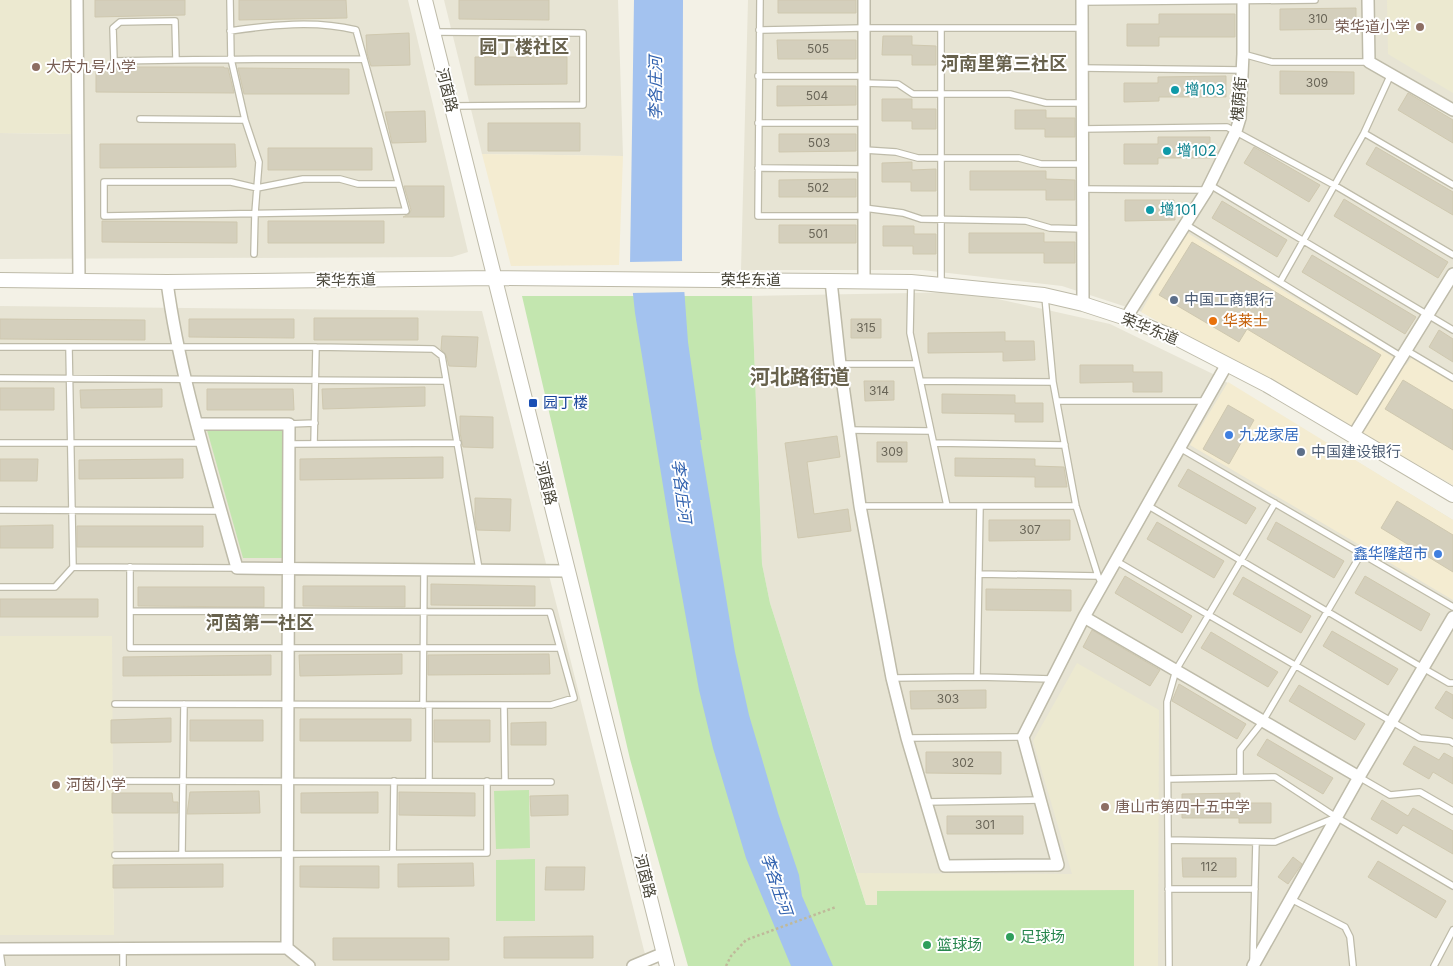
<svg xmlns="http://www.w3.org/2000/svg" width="1453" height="966" font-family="Inter,'Noto Sans SC',sans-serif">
<rect width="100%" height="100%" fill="#f3f1e6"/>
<!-- residential -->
<path fill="#e7e4d4" d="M71,0H408L468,252L452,257L0,259V133L73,134Z
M444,0H618L623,156L482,154Z
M748,0H1453V485L1142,312L1062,286L922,270H741Z
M966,292L1110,324L1213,374L1453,520V966H886L770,603L762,564L752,296Z
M0,306L482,311L648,966H0V935H114L111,636H0Z"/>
<!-- commercial -->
<path fill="#f4ecd1" d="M482,154L623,156L619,265L511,266Z
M1186,232L1406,365L1413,356L1453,381V485L1141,312Z
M1228,382L1453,520V600L1190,445Z"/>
<!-- education -->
<path fill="#ece9d0" d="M0,0H71L73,134L0,133Z
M1387,0H1453V93L1388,54Z
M0,636H112L114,935H0Z
M1077,663L1159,710L1158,966H886L856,873L1072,874L1033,741Z"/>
<!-- green -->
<path fill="#c3e6af" d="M522,296H752L762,564L770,603L866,905H877V891L1134,890V966H688L630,759Z
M207,430H282L283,558H243Z
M529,790L530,848L496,849L494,791Z
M535,859V921H496V860Z"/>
<!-- water -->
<path fill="#a3c2ef" d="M634,0H683L682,259L688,342L702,440H700L735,652L749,715L778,813L799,875L802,896L833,966H791L746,858L713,748L699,690L671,535L635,313L630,266Z"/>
<!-- pier -->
<path fill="#f3f1e6" d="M685,261L687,292L630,293L629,262Z"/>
<!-- building -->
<path fill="#d4cfbc" stroke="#cfc8af" d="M95,0H185V15L95,17Z
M239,0H346L347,18L239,20Z
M459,0H549V20L459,19Z
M778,0H856V13H778Z
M1356,8V29L1280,30V9Z
M1159,14H1235V37H1159V46H1127V24H1159Z
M409,33L410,65L371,66L367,53L366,35Z
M883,36H912V45L936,46V65H912V55H882Z
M777,40H856V59H778Z
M475,57H567V84L475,85Z
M96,67H224V68H228L234,93L96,92Z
M238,68L349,69V94H244Z
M1280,71L1354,72V94H1280Z
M1226,76V97H1159V101L1124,102V83H1158V77Z
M777,86H856V105L777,106Z
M1408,93L1453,120V143L1398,110Z
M882,99H912V109H936V129H912V121H882Z
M1015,110H1046V118H1075V137H1045V129H1015Z
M425,111L426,142L392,143L385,112Z
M488,123H580V151H488Z
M779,134H856V151L779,152Z
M1158,137H1210V158H1158V164H1124V144H1158Z
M100,144H235L236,167L100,168Z
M1254,147L1320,185L1309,202L1244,163Z
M1376,147L1453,192V215L1366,164Z
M268,148H372V170H268Z
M912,162V170L936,169V191H911V182H882V163Z
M970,171H1046V179L1075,180V200H1046V190H970Z
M856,179V197H779V180Z
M404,186H444V217H403L409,214L411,210Z
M1344,199L1448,262L1438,278L1334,216Z
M1125,200H1174L1175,220L1125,221Z
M1222,201L1287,240L1277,257L1212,218Z
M102,221L237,222V243L102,242Z
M268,221H384V243H268Z
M779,225H856V243H779Z
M883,226H914V234H936V254H913V246H883Z
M969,233H1044V242H1075V263H1044V253H969Z
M1192,242L1381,355L1357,395L1247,329L1239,342L1159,295Z
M1312,255L1416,317L1405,334L1302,272Z
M314,318H418V340H314Z
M0,319L145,320V340L0,339Z
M189,319H294V338L189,337Z
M851,319H881V338H851Z
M1439,330L1453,339V362L1429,347Z
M1005,332V341H1034L1035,360L1003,361V352L928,353V333Z
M442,336L478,337L476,367L449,366L446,355L441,349Z
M1080,365H1133V372H1162V392H1133V382L1080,383Z
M1403,380L1453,410V450L1385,409Z
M864,381H894V400L865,401Z
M425,387V406L323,409L322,389Z
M0,388H54V410H0Z
M162,389V407L81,408L80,390Z
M207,389H293L294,410H207Z
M942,394L1015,395V403H1043V422H1015V414L942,413Z
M1228,405L1254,420L1229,464L1203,449Z
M460,416L493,417V448L463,447L460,433Z
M837,436L840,457L807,462L814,514L848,509L851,531L798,538L785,443Z
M877,442H907V462H877Z
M443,457V478L300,480V459Z
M955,458L1035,459V466L1064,467L1067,487H1035V477L955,476Z
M0,459H38L37,481H0Z
M183,459V478L79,479V460Z
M1188,469L1256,508L1246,524L1178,486Z
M475,498L511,499L510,531L477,530L475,519Z
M1397,501L1453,535V572L1381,528Z
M989,520H1070V540L989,541Z
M1157,522L1224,561L1214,578L1147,539Z
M1276,522L1344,561L1334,578L1267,539Z
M53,525V548H0V526Z
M77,526H203V547H77Z
M1125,576L1192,616L1182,633L1115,593Z
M1365,576L1430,614L1421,631L1355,593Z
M1243,577L1311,616L1301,633L1233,594Z
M431,584L535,586V606L431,605Z
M303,586H405V607L303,606Z
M138,587H264V607L138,606Z
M986,589L1071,590V611L986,610Z
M0,599H98V617H0Z
M1092,630L1160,670L1150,686L1083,647Z
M1332,631L1398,669L1388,685L1323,646Z
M1211,632L1278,672L1268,687L1201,648Z
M402,654V674L300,676L299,655Z
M549,654L550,674L428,675V655Z
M271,655V675L123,676V657Z
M1179,684L1246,724L1237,739L1172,701Z
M1299,685L1365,724L1355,740L1289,701Z
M986,690V708L911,709L910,691Z
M1446,691L1453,695V719L1435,708Z
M171,718V742L111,743V720Z
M300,719H411V741H300Z
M190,720H263V741H190Z
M434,720H490V742H434Z
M546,722V745H511V723Z
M1267,739L1333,778L1323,794L1257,755Z
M1414,746L1439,760L1444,753L1453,758V784L1433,772L1429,779L1403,764Z
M926,752H1001V774L926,773Z
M259,791L260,813L187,814L190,792Z
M378,792V813H301V793Z
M399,792L475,793V816L399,815Z
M112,793H172L173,802H178V813H112Z
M1240,793V803H1271V823H1239V818H1182V794Z
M568,795V815L531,816L530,796Z
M1382,800L1408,816L1413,808L1453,831V854L1403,825L1397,834L1371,819Z
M947,816H1023V834H947Z
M1293,857L1302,864L1288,884L1278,877Z
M1182,858H1236V877H1183Z
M1378,861L1446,901L1436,918L1368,877Z
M473,863L474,886L398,887V864Z
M223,864V887L113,888V865Z
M300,866H379V888L300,887Z
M546,867H585L584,890H545Z
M593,936V958H504V937Z
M333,938H449V960H333Z"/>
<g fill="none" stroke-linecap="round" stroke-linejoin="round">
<!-- service casing -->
<g stroke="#bebba9" stroke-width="8">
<path id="service" d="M230,0L231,59L245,120L259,162L255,213L254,254
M760,0L758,216H864
M1082,2L1315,0
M941,28V284
M759,30L863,28H1081
M230,31C272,25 314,20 356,30L406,211L104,216V182H231L257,188L303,179H340L358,184H398
M433,32L583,33V105L452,106
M1243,54L1272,62H1369
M176,60L175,21L120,22L113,28L114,61C197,59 280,59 364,59
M1082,68L1242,70
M758,76H864
M864,83L898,84L913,94H1010L1046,103H1082
M140,119L245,120
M758,123H864
M1082,129L1227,127L1334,185L1453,255
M1364,133L1453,185
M865,150L896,152L918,158H1019L1041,164H1083
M758,168L864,169
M1210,185L1453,330
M1083,189L1207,190
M864,208L903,213L921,219L1026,221L1050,228L1083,229
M1185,224L1402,357
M911,282L910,333L947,506
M1280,282L1364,133L1391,74
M1045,297L1053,382L1076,506L1098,576L1102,584
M0,347H316L433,349L442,356L479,569
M1406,350L1453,378
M840,364H916
M0,378L446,381
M921,381L1053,382
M1057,401H1206
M289,424L315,423
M849,430L930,431
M0,443H203
M934,443L1065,445
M289,444L458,443
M314,444L316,347
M1180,448L1453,607
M1147,505L1423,668L1449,683H1453
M860,506H1076
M0,510L220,511
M1116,561L1420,738L1450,741L1453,743
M73,567L237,568
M130,567V648H560
M979,574L1098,576
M0,587H55L73,567L69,348
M977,677L980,506
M892,678L977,677L1051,679
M115,704L551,705L574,698L550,612L130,611
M423,705L424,570
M429,705V781
M504,705L505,782
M907,738L1023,737
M1240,777V750L1263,721L1361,554
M1359,777L1390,795L1420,792L1453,811
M1168,779L1275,777L1336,817L1453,886
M114,781L551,782
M925,802L1040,800
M1168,840L1275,842L1334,818
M393,853L394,781
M182,854L184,704
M115,855L487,853V781
M1168,889H1255
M1291,899L1345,927L1350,937L1353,966
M123,949V966
M0,952L2,966
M1253,959L1256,842
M1169,966L1167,702L1176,670L1275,503
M1434,966L1453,930"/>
</g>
<!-- minor casing -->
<g stroke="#bebba9" stroke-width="14">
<path id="minor" d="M77,0L79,281
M1082,0L1083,304
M1368,0L1369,62L1453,110
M831,281L840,364L860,506L892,678L907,738L945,866L1058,865L1023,737L1084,617L1227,364
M864,281V0
M167,282C180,379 211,474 237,568L568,571
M1126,318L1207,190L1236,131L1240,118L1243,54V0
M197,424H289L287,948L309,966
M1353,436L1453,274
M1084,617L1359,777
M0,949L287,948
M633,966L664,953
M1253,966L1359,777L1453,617"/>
</g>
<!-- tertiary casing -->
<g stroke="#bebba9" stroke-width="16">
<path id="tertiary" d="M425,0L667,966
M0,280L167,282L494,278L831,281L911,282L1044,295L1083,304L1126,318L1176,338L1267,385L1453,495"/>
</g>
<!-- path -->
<path stroke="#bfb99a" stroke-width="2.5" stroke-dasharray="2.5 2.5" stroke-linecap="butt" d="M726,966L731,956L746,940L836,907"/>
<!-- service -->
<use href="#service" stroke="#fff" stroke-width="5.5"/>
<!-- minor -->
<use href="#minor" stroke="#fff" stroke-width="11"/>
<!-- tertiary -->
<use href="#tertiary" stroke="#fff" stroke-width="14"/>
</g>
<!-- markers -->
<g fill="#8d6e63" stroke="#fff" stroke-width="2">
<circle cx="1420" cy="27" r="5"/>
<circle cx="36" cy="67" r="5"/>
<circle cx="56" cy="785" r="5"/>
<circle cx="1105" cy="807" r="5"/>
</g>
<g fill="#0f9aa8" stroke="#fff" stroke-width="2">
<circle cx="1175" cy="90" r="5"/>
<circle cx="1167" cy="151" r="5"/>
<circle cx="1150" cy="210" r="5"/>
</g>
<g fill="#5c6f8a" stroke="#fff" stroke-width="2">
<circle cx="1174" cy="300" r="5"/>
<circle cx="1301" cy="452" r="5"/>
</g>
<circle fill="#e8710a" stroke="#fff" stroke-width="2" cx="1213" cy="321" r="5"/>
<rect fill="#1a4fb4" stroke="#fff" stroke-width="2" x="528" y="398" width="10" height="10" rx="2.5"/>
<g fill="#3f7fe0" stroke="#fff" stroke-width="2">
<circle cx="1229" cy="435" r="5"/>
<circle cx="1438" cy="554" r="5"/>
</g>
<g fill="#2e9e5b" stroke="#fff" stroke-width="2">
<circle cx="1010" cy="937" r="5"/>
<circle cx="927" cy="945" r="5"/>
</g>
<g text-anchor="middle" stroke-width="4" stroke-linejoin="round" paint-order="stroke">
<!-- number labels -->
<g font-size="12" fill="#696557">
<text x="1318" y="23">310</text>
<text x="818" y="53">505</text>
<text x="1317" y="87">309</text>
<text x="817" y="100">504</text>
<text x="819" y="147">503</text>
<text x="818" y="192">502</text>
<text x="818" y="238">501</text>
<text x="866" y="332">315</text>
<text x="879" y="395">314</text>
<text x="892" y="456">309</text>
<text x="1030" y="534">307</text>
<text x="948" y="703">303</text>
<text x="963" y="767">302</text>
<text x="985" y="829">301</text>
<text x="1209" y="871">112</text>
</g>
<!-- education labels -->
<g font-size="15" fill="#785e54" stroke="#fff" text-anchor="start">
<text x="1410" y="32" text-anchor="end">荣华道小学</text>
<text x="46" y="72">大庆九号小学</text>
<text x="66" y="790">河茵小学</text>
<text x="1115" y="812">唐山市第四十五中学</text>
</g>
<!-- street labels -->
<g font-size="15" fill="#454235" stroke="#fff">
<text transform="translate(447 90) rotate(76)" y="5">河茵路</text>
<text transform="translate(1239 99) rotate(-85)" y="5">槐荫街</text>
<text transform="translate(346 280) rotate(-1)" y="5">荣华东道</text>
<text x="751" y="285">荣华东道</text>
<text transform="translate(1150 329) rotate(22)" y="5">荣华东道</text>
<text transform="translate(546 483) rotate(76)" y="5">河茵路</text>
<text transform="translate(645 876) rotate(76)" y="5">河茵路</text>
</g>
<!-- culture labels -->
<g font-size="15" fill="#0d838f" stroke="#fff" text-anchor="start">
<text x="1185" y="95">增103</text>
<text x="1177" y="156">增102</text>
<text x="1160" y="215">增101</text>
</g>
<!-- service labels -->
<g font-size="15" fill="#4e5e75" stroke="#fff" text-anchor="start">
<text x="1184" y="305">中国工商银行</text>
<text x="1311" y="457">中国建设银行</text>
</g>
<!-- food labels -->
<g font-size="15" fill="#c56008" stroke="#fff" text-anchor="start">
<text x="1223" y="326">华莱士</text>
</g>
<!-- transit labels -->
<g font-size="15" fill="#164399" stroke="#fff" text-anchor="start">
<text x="543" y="408">园丁楼</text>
</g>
<!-- shop labels -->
<g font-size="15" fill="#366cbe" stroke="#fff" text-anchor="start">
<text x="1239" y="440">九龙家居</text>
<text x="1428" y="559" text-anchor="end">鑫华隆超市</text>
</g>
<!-- leisure labels -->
<g font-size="15" fill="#27864d" stroke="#fff" text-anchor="start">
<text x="1020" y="942">足球场</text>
<text x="937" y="950">篮球场</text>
</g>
<!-- water labels -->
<g font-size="16" font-style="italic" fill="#3162af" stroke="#fff">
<text transform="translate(655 88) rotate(-90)" y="6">李各庄河</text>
<text transform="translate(682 491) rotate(83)" y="6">李各庄河</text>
<text transform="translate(777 884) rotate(71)" y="6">李各庄河</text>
</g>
<!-- quarter labels -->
<g font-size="18" font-weight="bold" fill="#68624d" stroke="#fff">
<text x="524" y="53">园丁楼社区</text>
<text x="1004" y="70">河南里第三社区</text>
<text x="260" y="629">河茵第一社区</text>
</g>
<!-- district labels -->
<g font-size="20" font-weight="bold" fill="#68624d" stroke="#fff">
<text x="800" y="384">河北路街道</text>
</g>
</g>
</svg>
